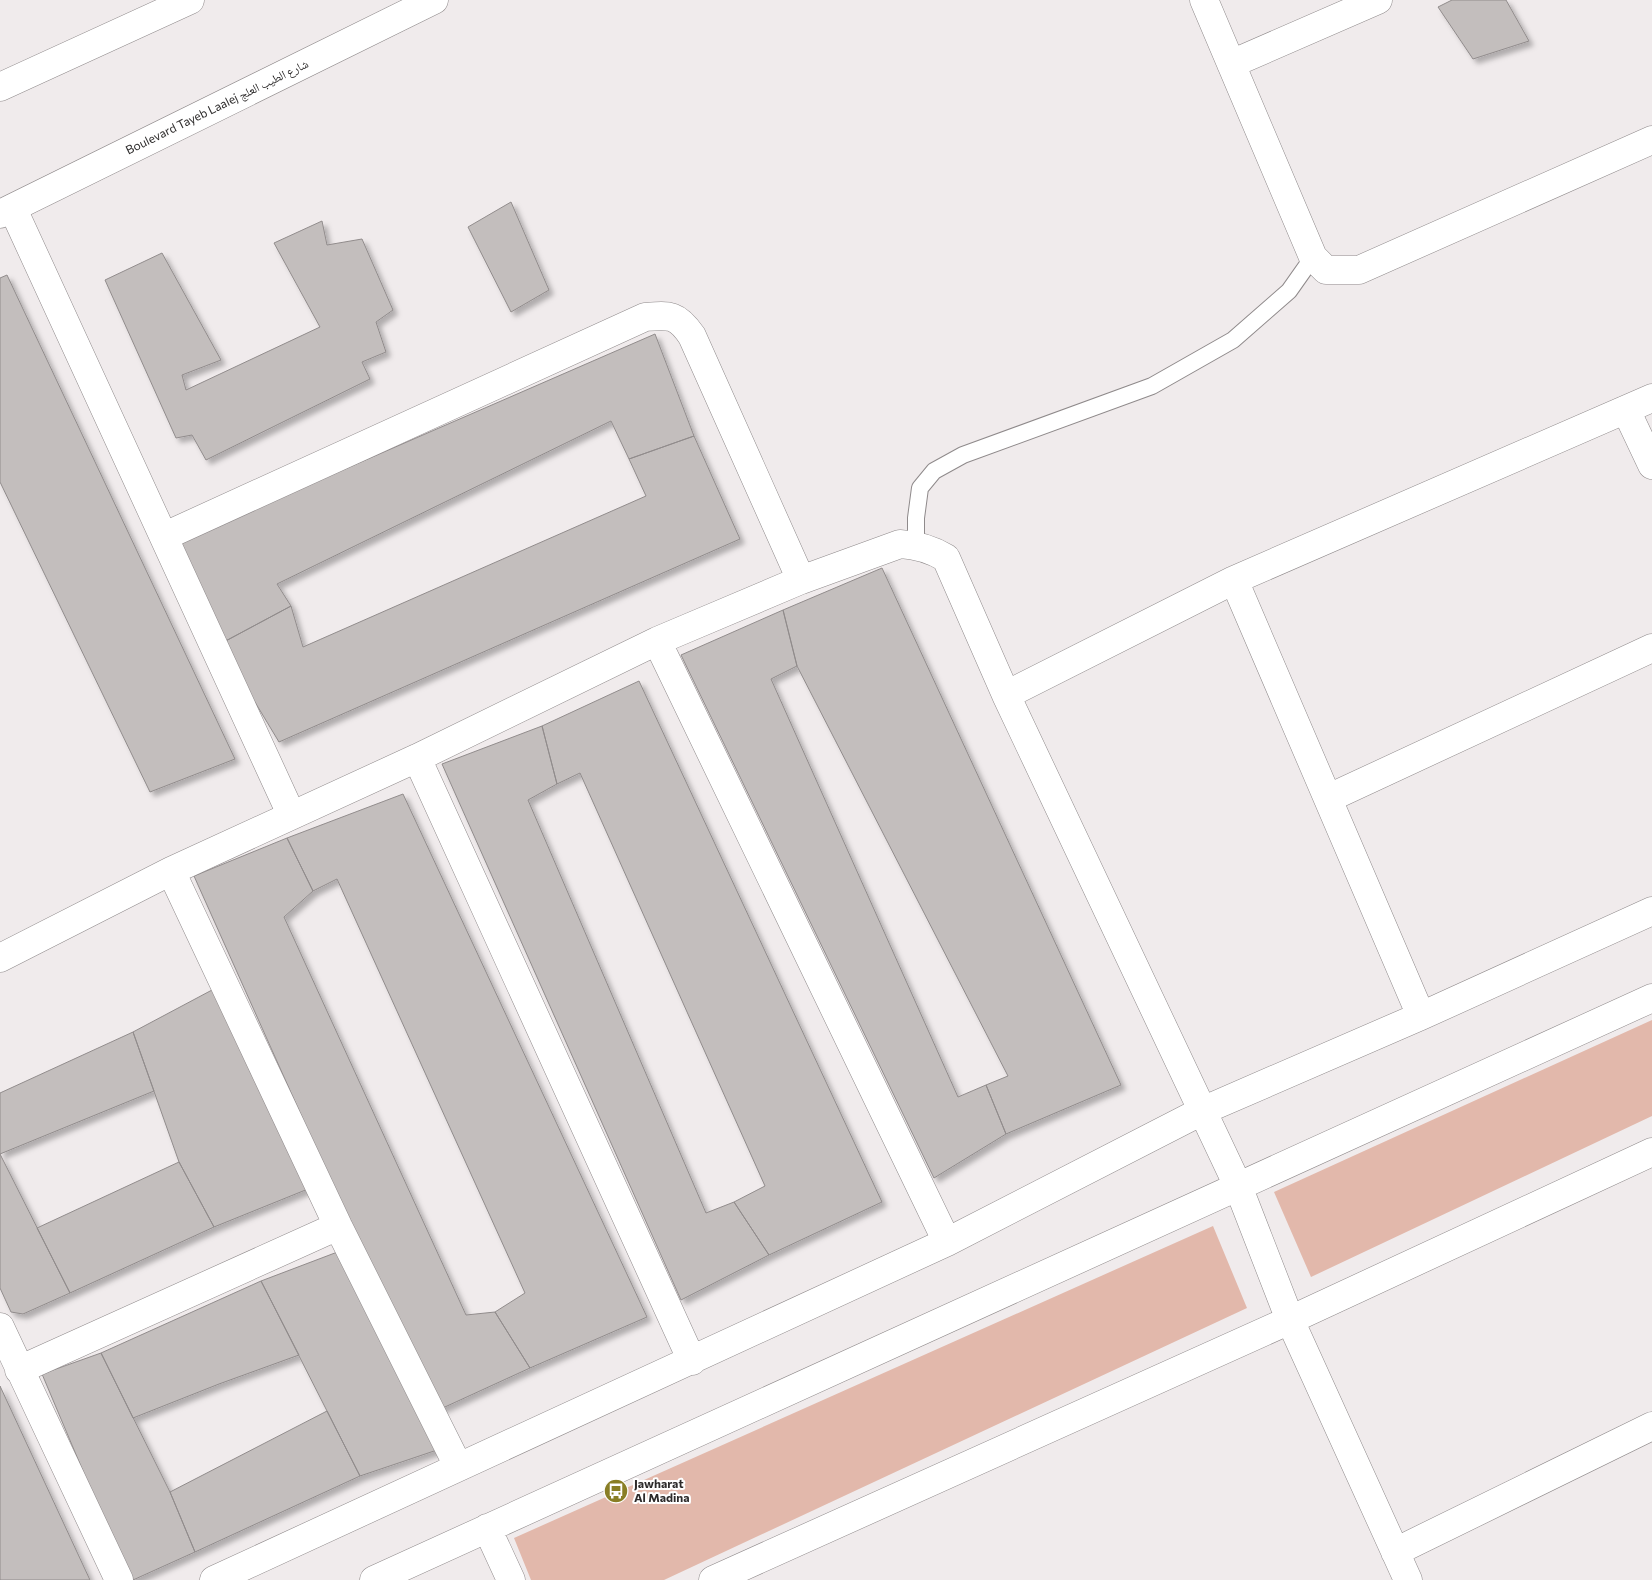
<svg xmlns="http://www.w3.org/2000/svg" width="1652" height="1580" font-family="Commissioner,'Noto Naskh Arabic',sans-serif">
<defs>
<filter id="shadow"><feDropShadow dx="4.5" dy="4.5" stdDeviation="2.5" flood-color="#0004"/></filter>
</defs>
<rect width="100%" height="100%" fill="#f0ebec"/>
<!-- green -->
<path fill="#e2b8ab" d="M1652,1020V1116L1311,1277L1274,1192Z
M1213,1226L1247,1308L664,1580H531L514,1538Z"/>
<!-- building -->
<path fill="#c3bebd" stroke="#918c8c" filter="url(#shadow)" d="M1452,0H1506L1529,41L1473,59L1438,7Z
M511,202L549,290L511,312L468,227Z
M322,221L327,245L362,239L393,310L376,322L386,352L362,362L370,379L206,460L192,435L176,438L105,280L162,253L221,360L182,375L186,390L320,327L274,243Z
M7,275L235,759L150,792L0,482V278Z
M655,334L694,436L629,459L611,421L277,584L291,606L220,644L177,542Z
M694,436L740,539L279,742L220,644L291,606L303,647L646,496L629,459Z
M882,568L1121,1085L1006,1134L986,1085L1008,1076L797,666L783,610Z
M783,610L797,666L771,679L958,1097L986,1085L1006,1134L934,1178L681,655Z
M639,681L882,1202L769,1255L734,1202L765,1186L580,773L557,784L542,726Z
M542,726L557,784L528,800L706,1213L734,1202L769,1255L681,1300L442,764Z
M403,794L647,1317L530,1368L495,1312L525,1293L337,879L313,891L287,838Z
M287,838L313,891L284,917L466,1315L495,1312L530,1368L434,1412L194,876Z
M212,990L308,1189L214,1227L179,1162L133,1032Z
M133,1032L154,1091L0,1154V1093Z
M0,1154L70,1293L23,1314L11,1312L0,1288Z
M179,1162L214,1227L70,1293L37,1228Z
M348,1248L443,1448L360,1476L261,1281Z
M261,1281L299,1355L219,1384L133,1418L101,1353Z
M101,1353L170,1492L195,1552L133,1580H129L42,1374Z
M0,1386L90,1580H0Z
M327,1411L360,1476L195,1552L170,1492Z"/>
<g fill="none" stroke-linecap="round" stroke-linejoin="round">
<!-- service casing -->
<g stroke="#8f8a8b" stroke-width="18">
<path id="service" d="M916,545V518L920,488L934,471L963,455L1152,386L1233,340L1289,291L1313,257"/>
</g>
<!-- minor casing -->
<g stroke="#8f8a8b" stroke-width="29">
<path id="minor" d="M1204,0L1313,257L1326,270H1359L1652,140
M1231,64L1378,0
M0,87L190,0
M13,209L291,814
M0,214L434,0
M1626,410L1652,465
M165,536L645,317C670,315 677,314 692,336L801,580
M1234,580L1421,1016
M657,641L947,1242
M1006,695L1234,580L1652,398
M417,758L692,1361
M1329,798L1652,648
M171,871L338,1226L458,1466
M0,958L171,871L417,758L657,641L801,580L900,544C918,545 931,549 946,558L1006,695L1238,1186L1290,1320L1408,1580
M0,1327L119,1580
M19,1370L338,1226
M487,1528L511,1580
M1395,1552L1652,1426
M214,1580L947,1242L1202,1111L1421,1016L1652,911
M374,1580L1652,998
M713,1580L1290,1320L1652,1152"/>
</g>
<!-- service -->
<use href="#service" stroke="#fff" stroke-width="16"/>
<!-- minor -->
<use href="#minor" stroke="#fff" stroke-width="28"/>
</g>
<!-- icons -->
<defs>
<g id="bus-disc" transform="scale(1.25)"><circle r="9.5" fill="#897e25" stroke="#fff"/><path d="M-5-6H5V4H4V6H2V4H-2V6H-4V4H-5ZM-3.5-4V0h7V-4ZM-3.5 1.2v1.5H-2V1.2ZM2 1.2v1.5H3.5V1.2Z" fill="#fff"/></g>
</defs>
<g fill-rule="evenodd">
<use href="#bus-disc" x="616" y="1491"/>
</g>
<g text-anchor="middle" stroke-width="4" stroke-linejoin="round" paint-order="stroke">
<!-- street labels -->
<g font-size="12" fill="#2d2b2b" stroke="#fff">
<text transform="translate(217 107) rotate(-26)" y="4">Boulevard Tayeb Laalej شارع الطيب العلج</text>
</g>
<!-- poi labels -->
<g font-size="12" font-weight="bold" fill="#2d2b2b" stroke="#fff" text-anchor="start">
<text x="634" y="1488">Jawharat<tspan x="634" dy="14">Al Madina</tspan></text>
</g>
</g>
</svg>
